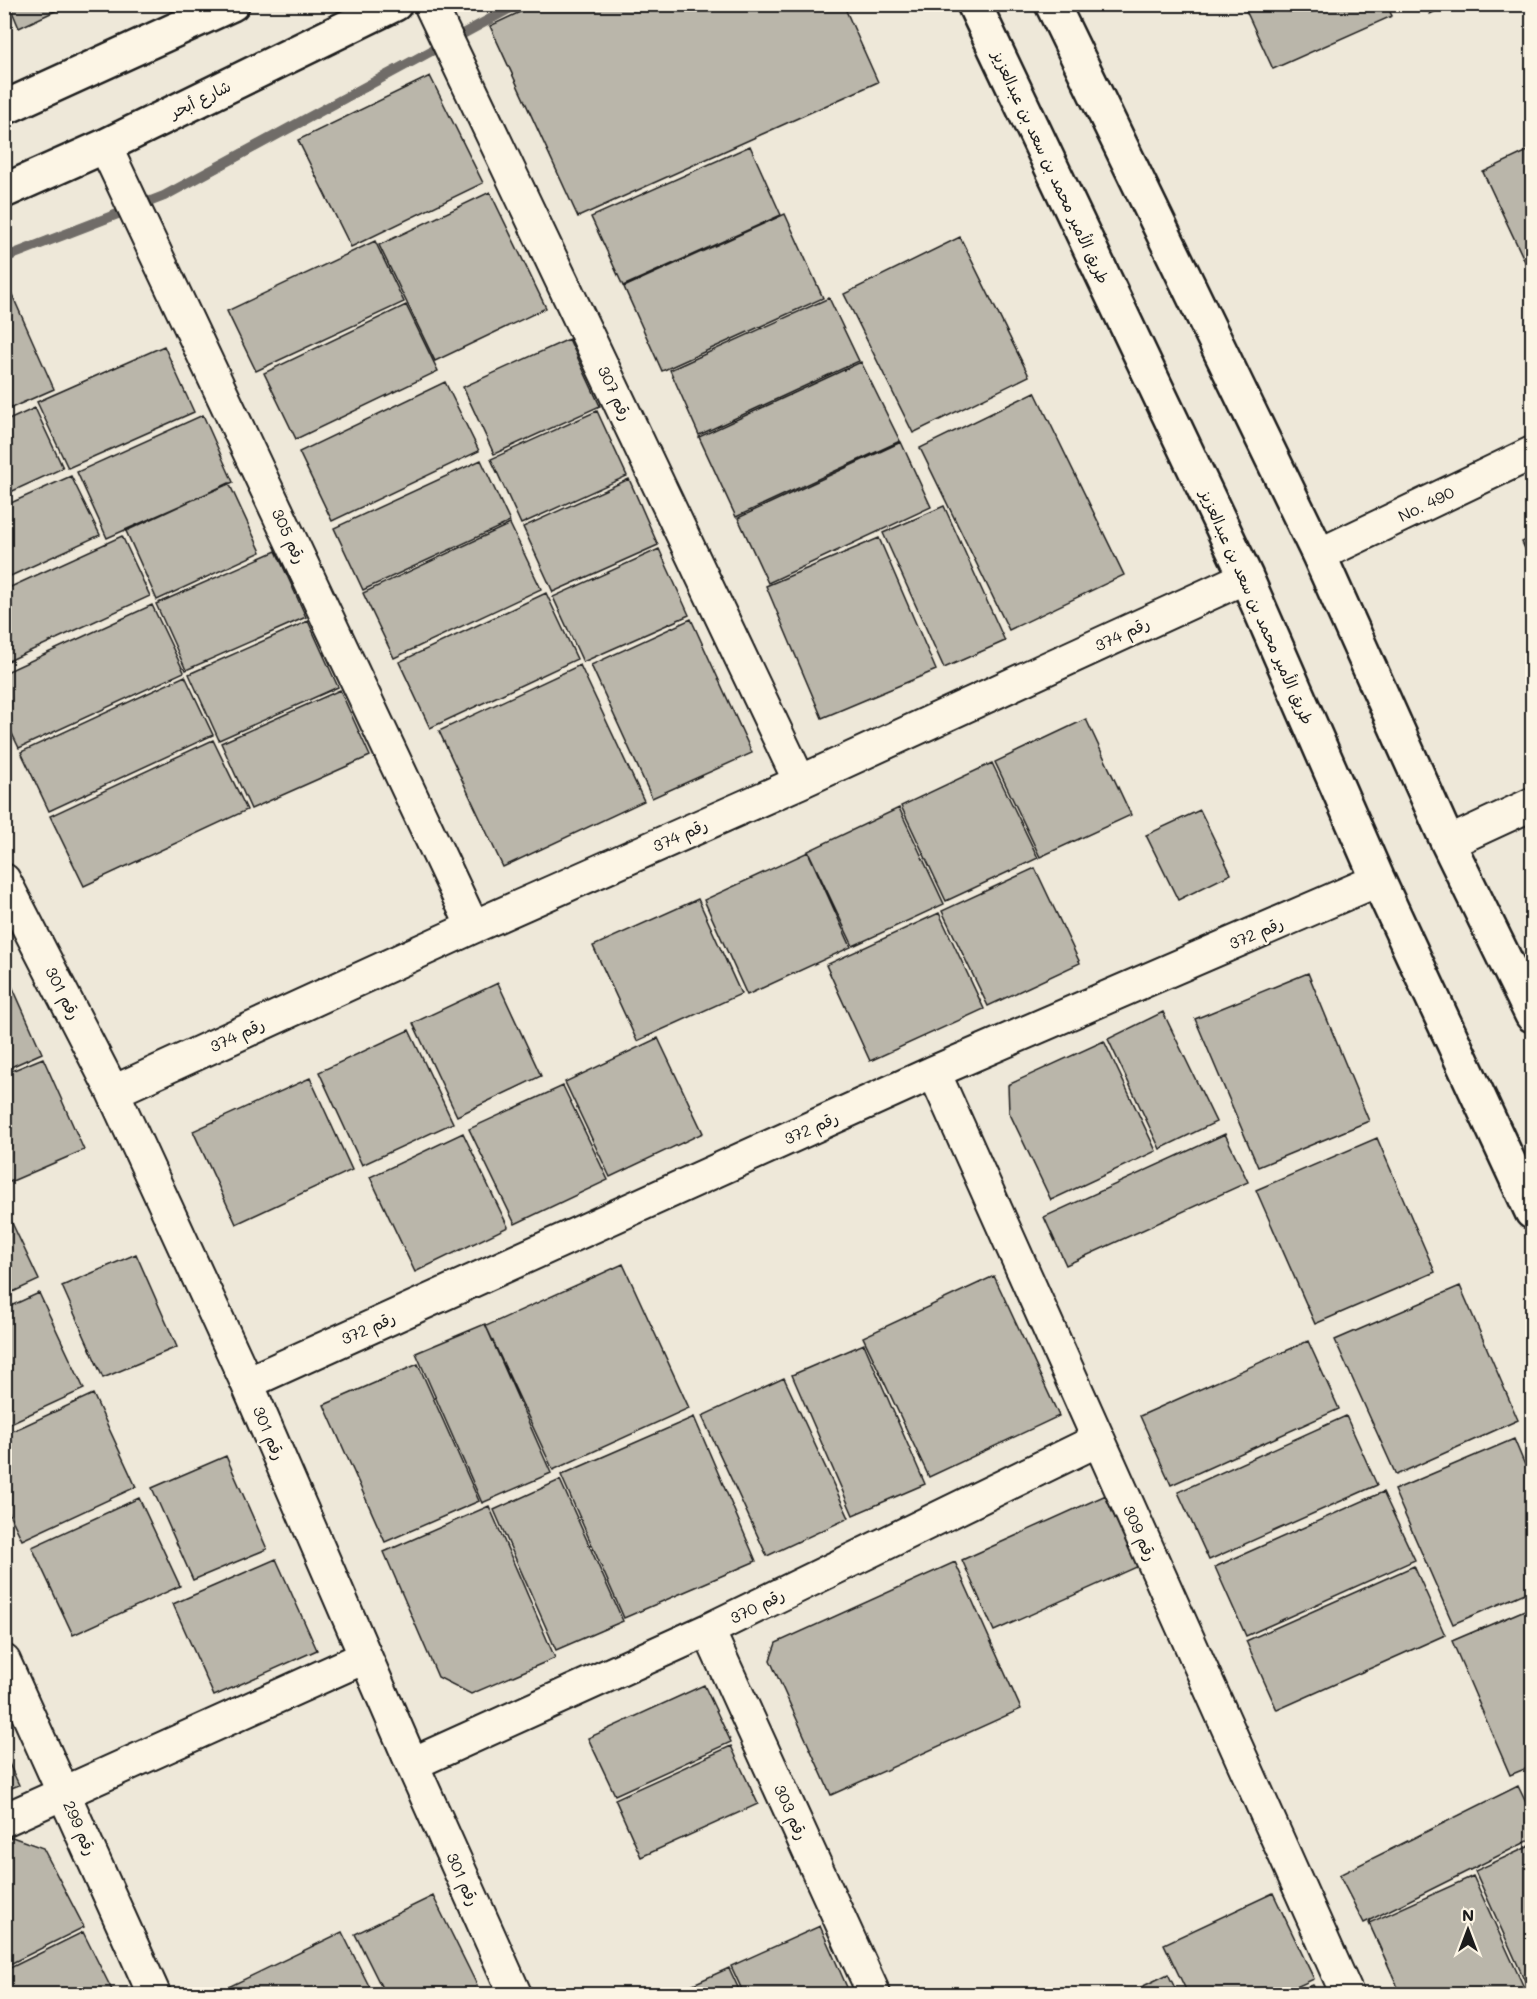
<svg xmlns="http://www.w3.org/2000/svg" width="1537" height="1999" font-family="Mali,'Playpen Sans Arabic',sans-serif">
<rect width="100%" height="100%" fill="#eee8d9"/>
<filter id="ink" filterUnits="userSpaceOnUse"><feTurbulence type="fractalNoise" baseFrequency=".0167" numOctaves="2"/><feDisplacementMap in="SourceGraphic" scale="12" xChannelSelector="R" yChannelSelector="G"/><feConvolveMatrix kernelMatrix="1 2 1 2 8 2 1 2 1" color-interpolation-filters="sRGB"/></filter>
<g filter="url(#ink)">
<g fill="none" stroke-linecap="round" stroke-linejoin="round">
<!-- stream -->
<path stroke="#6f6c67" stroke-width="10" d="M4,258L164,196L518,4"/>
</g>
<!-- building -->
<path fill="#bab6aa" stroke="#1c1c1c" stroke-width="1.5" d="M9,4H70L19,28Z
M537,4H843L878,82L578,217L490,26Z
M1243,4H1386L1392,16L1273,69Z
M1425,4H1450L1430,14Z
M430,76L483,183L351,247L298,140Z
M750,146L781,215L623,286L591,217Z
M1532,149V269L1529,270L1483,172Z
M490,192L546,308L435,361L379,245Z
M785,214L823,298L662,371L624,287Z
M960,237L1029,376L913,433L844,294Z
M375,241L404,302L256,371L227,311Z
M6,281L54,389L4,411V282Z
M829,298L859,361L699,435L670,370Z
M406,305L438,371L296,439L264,373Z
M569,339L600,406L494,454L463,387Z
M164,346L194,412L68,468L37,402Z
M861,362L900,441L736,517L699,437Z
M445,382L479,451L332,521L299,452Z
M1035,392L1124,575L1009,630L920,448Z
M35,408L63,468L4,495V422Z
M597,411L627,476L521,524L491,459Z
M203,415L233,482L107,538L77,472Z
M901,442L931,507L768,583L738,518Z
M481,460L510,522L363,590L334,528Z
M71,476L100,535L4,579V506Z
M629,479L658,545L553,592L523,527Z
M229,483L261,552L157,600L126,531Z
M944,506L1005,641L944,668L883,533Z
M510,524L541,589L394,658L363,593Z
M122,536L150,596L4,663V590Z
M1532,537V564L1522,542Z
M879,538L936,670L822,718L766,586Z
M659,549L689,615L583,662L553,597Z
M276,551L306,617L186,670L156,604Z
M546,593L577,659L430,728L399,662Z
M152,605L184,672L19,748L4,717V673Z
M691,619L752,753L652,798L591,665Z
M308,621L338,687L219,740L189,674Z
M580,665L644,801L503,867L439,731Z
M185,676L213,735L49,811L21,752Z
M340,690L370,756L251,809L221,743Z
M1086,719L1131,815L1040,857L995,762Z
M213,740L247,810L84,886L50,816Z
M992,763L1038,858L946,901L901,806Z
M899,808L944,904L853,946L808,851Z
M1200,810L1231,874L1178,900L1146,835Z
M808,852L851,947L747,995L704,900Z
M1035,868L1080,963L988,1006L942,911Z
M698,899L741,994L637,1041L593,946Z
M939,913L984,1009L870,1061L826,965Z
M4,968L42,1053L4,1070Z
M1308,973L1369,1121L1258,1167L1195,1019Z
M498,983L541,1076L457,1116L413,1023Z
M1163,1012L1216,1122L1160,1149L1108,1039Z
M409,1030L453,1123L362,1165L319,1072Z
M658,1038L703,1133L610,1177L565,1082Z
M1104,1041L1156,1151L1051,1200L1009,1112L1008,1085Z
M43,1058L84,1150L10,1182L4,1170V1074Z
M310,1078L352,1170L236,1224L193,1131Z
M563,1086L608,1180L515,1224L469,1129Z
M463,1133L508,1227L415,1272L370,1177Z
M1225,1134L1248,1182L1066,1265L1044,1217Z
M1377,1138L1435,1272L1315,1324L1256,1190Z
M4,1206L39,1280L4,1296Z
M136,1254L177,1347L103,1378L62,1286Z
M623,1264L689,1408L553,1470L486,1326Z
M994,1276L1059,1416L929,1477L863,1337Z
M1460,1286L1518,1420L1396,1475L1335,1340Z
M39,1293L84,1389L4,1426V1309Z
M485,1324L551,1473L482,1503L416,1353Z
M1308,1341L1339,1409L1171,1485L1140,1416Z
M864,1344L925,1484L853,1515L792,1375Z
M418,1364L479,1501L385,1542L324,1405Z
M784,1378L849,1518L767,1556L702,1416Z
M93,1394L136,1487L22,1540L4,1503V1435Z
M1346,1416L1377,1485L1209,1560L1178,1492Z
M694,1417L756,1561L624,1618L561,1475Z
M1514,1439L1532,1482V1590L1453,1624L1394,1490Z
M226,1456L267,1549L193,1580L152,1488Z
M560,1480L623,1621L556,1650L494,1510Z
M1383,1492L1415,1560L1246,1636L1215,1567Z
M1106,1495L1139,1566L994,1631L962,1560Z
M139,1498L180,1586L73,1635L32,1547Z
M489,1506L555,1658L471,1694L438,1677L384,1552Z
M276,1559L317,1650L214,1696L173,1604Z
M955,1562L1021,1709L831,1795L770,1660L776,1643Z
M1414,1566L1445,1635L1277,1710L1246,1641Z
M1532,1607V1766L1510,1775L1452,1641Z
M704,1685L731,1742L615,1795L588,1738Z
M731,1746L758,1804L641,1857L615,1799Z
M4,1753L19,1785L4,1791Z
M1518,1786L1532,1815V1839L1364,1923L1339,1875Z
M12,1837L43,1848L84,1927L4,1967V1840Z
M1532,1845V1994H1531L1475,1871Z
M1473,1876L1527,1994H1401L1369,1923Z
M1273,1893L1314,1979L1281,1994H1188L1164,1944Z
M433,1896L480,1991L472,1994H385L355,1934Z
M820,1926L850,1994H744L731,1966Z
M83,1932L114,1994H4V1971Z
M342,1932L373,1994H217L216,1993Z
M729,1968L741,1994H671Z
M1168,1974L1178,1994H1127Z
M1313,1985L1318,1994H1292Z"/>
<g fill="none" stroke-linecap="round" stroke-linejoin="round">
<!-- street casing -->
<g stroke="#1c1c1c" stroke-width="36">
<path id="street" d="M430,4L800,782
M105,146L473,927
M1319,555L1532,453
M1448,843L1532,804
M4,880L113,1092L247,1383L412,1764L515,1994
M934,1072L1347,1994
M113,1092L473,927L800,782L1246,577
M247,1383L934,1072L1378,880
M708,1630L874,1994
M4,1661L154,1994
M412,1764L708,1630L1098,1440
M4,1820L365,1657"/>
</g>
<!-- secondary casing -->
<g stroke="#1c1c1c" stroke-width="38">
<path id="secondary" d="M974,4L1246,577L1378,880L1532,1212
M1052,4L1319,555L1448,843L1532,1015
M4,108L232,4
M4,191L105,146L395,4"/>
</g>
<!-- street -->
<use href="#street" stroke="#fcf5e5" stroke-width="32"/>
<!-- secondary -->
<use href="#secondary" stroke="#fcf5e5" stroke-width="33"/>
</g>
</g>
<g text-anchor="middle" stroke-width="5" stroke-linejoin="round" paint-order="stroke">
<!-- street labels -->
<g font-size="16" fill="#1c1c1c" stroke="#fcf5e5">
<text transform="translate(200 99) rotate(-26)" y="6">شارع أبحر</text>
<text transform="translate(1051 167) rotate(65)" y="6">طريق الأمير محمد بن سعد بن عبدالعزيز</text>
<text transform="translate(615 393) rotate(65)" y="6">رقم 307</text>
<text transform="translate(1426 504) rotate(-26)" y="6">No. 490</text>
<text transform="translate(289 536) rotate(65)" y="6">رقم 305</text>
<text transform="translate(1257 607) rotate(66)" y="6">طريق الأمير محمد بن سعد بن عبدالعزيز</text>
<text transform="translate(1122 634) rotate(-25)" y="6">رقم 374</text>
<text transform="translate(680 835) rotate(-24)" y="6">رقم 374</text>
<text transform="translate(1256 933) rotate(-23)" y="6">رقم 372</text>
<text transform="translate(63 993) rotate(63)" y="6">رقم 301</text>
<text transform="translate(237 1035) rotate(-25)" y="6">رقم 374</text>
<text transform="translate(811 1128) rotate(-24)" y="6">رقم 372</text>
<text transform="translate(368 1328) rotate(-24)" y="6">رقم 372</text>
<text transform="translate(269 1433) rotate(67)" y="6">رقم 301</text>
<text transform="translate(1140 1533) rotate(66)" y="6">رقم 309</text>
<text transform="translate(757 1606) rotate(-26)" y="6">رقم 370</text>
<text transform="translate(791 1812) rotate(66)" y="6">رقم 303</text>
<text transform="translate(80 1828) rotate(66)" y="6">رقم 299</text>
<text transform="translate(463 1879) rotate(66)" y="6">رقم 301</text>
</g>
</g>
<!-- margin -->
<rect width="1537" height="1999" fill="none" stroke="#fcf5e5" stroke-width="24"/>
<rect x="12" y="12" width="1513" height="1975" fill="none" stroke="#1c1c1c" stroke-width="2" filter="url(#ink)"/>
<!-- north arrow -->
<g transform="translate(1468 1930)" stroke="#fcf5e5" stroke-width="4.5" paint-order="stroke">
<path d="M0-4.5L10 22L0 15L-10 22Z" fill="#1c1c1c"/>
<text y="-9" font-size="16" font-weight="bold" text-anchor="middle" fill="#1c1c1c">N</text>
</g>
</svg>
